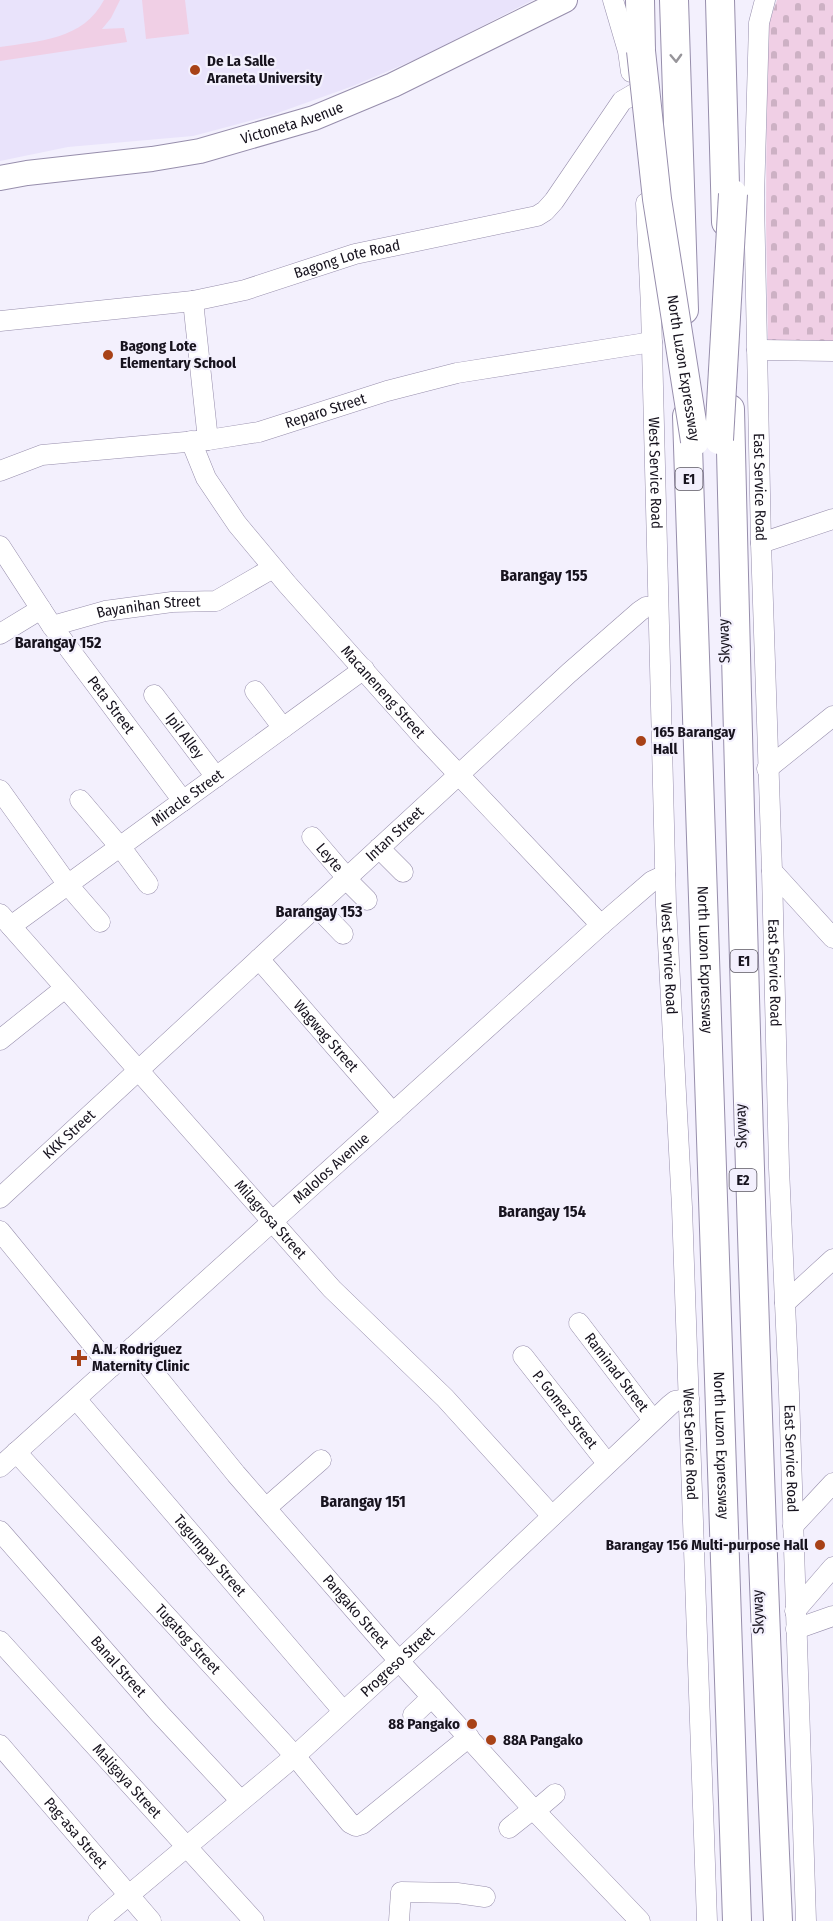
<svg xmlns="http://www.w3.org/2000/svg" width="833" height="1921" font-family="'Fira Sans Condensed',sans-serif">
<defs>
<pattern id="cemetery-stones" width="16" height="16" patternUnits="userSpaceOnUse" patternTransform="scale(1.5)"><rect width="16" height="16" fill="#f0cfe5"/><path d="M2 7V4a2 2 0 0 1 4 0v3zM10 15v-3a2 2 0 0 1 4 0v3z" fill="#cdb1c4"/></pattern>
</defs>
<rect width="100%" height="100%" fill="#f3f0fd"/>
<!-- built -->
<path fill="#e9e3fb" d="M0,0H533L426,55L353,86L272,115L193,136L68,147L0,161Z"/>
<!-- cemetery -->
<path fill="url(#cemetery-stones)" d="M777,0H833V345L768,343L766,221L767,29Z"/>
<!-- pitch -->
<path fill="#f0cfe5" d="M104,0H120L111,18L102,29L124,28L127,42L0,61V47C39,41 83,40 104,0Z
M142,0H185L189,34L146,39Z"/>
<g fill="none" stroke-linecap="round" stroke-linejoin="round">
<!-- minor casing -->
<g stroke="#978eac" stroke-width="21">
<g id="minor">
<path d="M613,0L628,51L631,72"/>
<path id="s1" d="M765,0L759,23L754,198L761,543L772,871L779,1168L789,1393L806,1921"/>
<path id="s2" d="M646,203L651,307L666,905L682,1207L707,1921"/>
<path d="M193,301L208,440"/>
<path id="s3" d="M0,321L193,301L245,290L355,254L537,216L545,211L554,201L622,101L634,94"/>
<path d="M757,350L833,351"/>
<path id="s4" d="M191,441L206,478L237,524L287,584L425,739L601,925"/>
<path id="s5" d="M0,471L42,455L208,440L259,432L387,391L457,373L652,342"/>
<path d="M761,543L833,519"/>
<path id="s6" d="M0,546L52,626L183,801"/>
<path id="s7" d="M52,626L105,611L172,602L216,601L273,568"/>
<path d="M0,634L41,609"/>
<path d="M255,691L283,728"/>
<path id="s8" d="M154,695L216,777"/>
<path d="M767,769L833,716"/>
<path d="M0,790L68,885L100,922"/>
<path d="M80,800L125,853L148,884"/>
<path id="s9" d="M312,837L347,878"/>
<path d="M379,848L403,872"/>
<path d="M772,871L833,938"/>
<path d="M346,879L367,900"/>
<path d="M316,906L343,934"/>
<path id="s10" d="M0,914L332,1289L445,1398L552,1516"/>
<path id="s11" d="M11,926L364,669"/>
<path id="s12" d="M259,959L393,1113"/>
<path d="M0,1040L65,988"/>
<path id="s13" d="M0,1198L569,673L640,611L646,607L657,606"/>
<path d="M0,1231L111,1367"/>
<path d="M785,1303L833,1259"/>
<path id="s14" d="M579,1323L653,1420"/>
<path id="s15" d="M133,1347L236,1474L399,1661L533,1809L640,1921"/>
<path id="s16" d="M523,1356L607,1463"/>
<path id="s17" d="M76,1399L343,1711"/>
<path id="s18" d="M16,1452L295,1756L350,1823L356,1826L362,1824L469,1737"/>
<path id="s19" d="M0,1467L601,925L652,881L665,875"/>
<path d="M266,1508L321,1460"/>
<path d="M793,1526L833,1483"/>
<path id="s20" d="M0,1531L159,1713L240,1800"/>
<path d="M795,1611L833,1567"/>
<path d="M796,1629L833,1616"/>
<path id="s21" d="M0,1641L254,1921"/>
<path d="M413,1715L432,1697"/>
<path id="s22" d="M0,1745L151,1921"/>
<path d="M535,1811L555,1794"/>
<path d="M509,1828L533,1809"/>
<path id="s23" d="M98,1921L295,1756L399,1661L670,1405L675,1401L689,1399"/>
<path d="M399,1921L401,1892L457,1893L485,1897"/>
</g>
</g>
<!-- major casing -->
<g stroke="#978eac" stroke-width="26">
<g id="major">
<path id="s24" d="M0,178L27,173L152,159L200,151L314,118L393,85L565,0"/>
</g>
</g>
<!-- highway casing -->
<g stroke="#978eac" stroke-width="30">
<g id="highway">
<path d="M640,0L641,51"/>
<path d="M674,0L684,310"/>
<path d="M720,0L726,222"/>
<path d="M730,409C742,913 755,1417 778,1921"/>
<path id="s25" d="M687,416L737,1921"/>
</g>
</g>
<!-- minor -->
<use href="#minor" stroke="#fff" stroke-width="20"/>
<!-- major -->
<use href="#major" stroke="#fff" stroke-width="24"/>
<!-- highway -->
<use href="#highway" stroke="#fff" stroke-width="28"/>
<!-- highway-bridge casing -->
<g stroke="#978eac" stroke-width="30" stroke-linecap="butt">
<g id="highway-bridge">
<path id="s26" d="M641,51L657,199L695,441"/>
<path d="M719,440L733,194"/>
</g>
</g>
<!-- highway-bridge -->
<use href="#highway-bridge" stroke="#fff" stroke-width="28"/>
</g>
<!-- one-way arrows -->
<defs><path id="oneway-chevron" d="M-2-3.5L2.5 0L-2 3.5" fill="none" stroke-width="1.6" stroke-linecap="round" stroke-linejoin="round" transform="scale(1.5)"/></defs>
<use stroke="#97959a" href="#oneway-chevron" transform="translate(676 58) rotate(88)"/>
<!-- markers -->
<g fill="#a84217" stroke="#f3f0fd" stroke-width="2">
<circle cx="195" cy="70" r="6"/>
<circle cx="108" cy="355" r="6"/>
<circle cx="641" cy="741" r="6"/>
<path d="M76 1349h6v6h6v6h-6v6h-6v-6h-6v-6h6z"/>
<circle cx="820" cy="1545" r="6"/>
<circle cx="472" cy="1724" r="6"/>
<circle cx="491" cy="1740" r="6"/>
</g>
<g text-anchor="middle" stroke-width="4.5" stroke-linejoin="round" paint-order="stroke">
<!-- shield labels -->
<g fill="#f3f0fd" stroke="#595561" stroke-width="1.5">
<rect x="675.5" y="468" width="27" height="22" rx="4.5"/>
<rect x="730.5" y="950" width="27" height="22" rx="4.5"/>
<rect x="729.5" y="1169" width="27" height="22" rx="4.5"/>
</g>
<g font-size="14" font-weight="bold" fill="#17131e">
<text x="689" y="484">E1</text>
<text x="744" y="966">E1</text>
<text x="743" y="1185">E2</text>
</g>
<!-- poi labels -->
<g font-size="15" font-weight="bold" fill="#17131e" stroke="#f3f0fd" text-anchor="start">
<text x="207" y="66">De La Salle<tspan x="207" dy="17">Araneta University</tspan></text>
<text x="120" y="351">Bagong Lote<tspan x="120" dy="17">Elementary School</tspan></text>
<text x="653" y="737">165 Barangay<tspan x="653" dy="17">Hall</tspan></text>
<text x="92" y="1354">A.N. Rodriguez<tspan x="92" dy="17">Maternity Clinic</tspan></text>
<text x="808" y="1550" text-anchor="end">Barangay 156 Multi-purpose Hall</text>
<text x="460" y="1729" text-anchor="end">88 Pangako</text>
<text x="503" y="1745">88A Pangako</text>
</g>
<!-- street labels -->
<g font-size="15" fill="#17131e" stroke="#f3f0fd">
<text dy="5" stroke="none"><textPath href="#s24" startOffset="298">Victoneta Avenue</textPath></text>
<text dy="5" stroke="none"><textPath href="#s3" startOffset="354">Bagong Lote Road</textPath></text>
<text dy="5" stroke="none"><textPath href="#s26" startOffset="320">North Luzon Expressway</textPath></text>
<text dy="5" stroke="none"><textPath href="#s5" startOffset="333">Reparo Street</textPath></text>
<text dy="5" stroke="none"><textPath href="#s2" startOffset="270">West Service Road</textPath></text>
<text dy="5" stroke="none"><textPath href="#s1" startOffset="488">East Service Road</textPath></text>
<text dy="5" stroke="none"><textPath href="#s7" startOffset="99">Bayanihan Street</textPath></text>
<text transform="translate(724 641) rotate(-92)" y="5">Skyway</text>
<text dy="5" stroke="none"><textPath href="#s4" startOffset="318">Macaneneng Street</textPath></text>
<text dy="5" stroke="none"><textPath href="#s6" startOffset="194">Peta Street</textPath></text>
<text dy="5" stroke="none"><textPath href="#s8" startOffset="51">Ipil Alley</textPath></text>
<text dy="5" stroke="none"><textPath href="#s11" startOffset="218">Miracle Street</textPath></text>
<text dy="5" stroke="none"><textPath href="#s13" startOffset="537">Intan Street</textPath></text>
<text dy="5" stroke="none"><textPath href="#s9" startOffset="27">Leyte</textPath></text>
<text dy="5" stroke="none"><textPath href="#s2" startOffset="756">West Service Road</textPath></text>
<text dy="5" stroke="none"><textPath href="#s25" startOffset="544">North Luzon Expressway</textPath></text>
<text dy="5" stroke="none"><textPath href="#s1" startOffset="974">East Service Road</textPath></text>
<text dy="5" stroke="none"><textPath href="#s12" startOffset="102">Wagwag Street</textPath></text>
<text transform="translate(741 1126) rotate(-92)" y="5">Skyway</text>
<text dy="5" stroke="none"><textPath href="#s13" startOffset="94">KKK Street</textPath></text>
<text dy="5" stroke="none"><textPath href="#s19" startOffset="446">Malolos Avenue</textPath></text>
<text dy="5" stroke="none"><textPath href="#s10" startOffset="408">Milagrosa Street</textPath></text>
<text dy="5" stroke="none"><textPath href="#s14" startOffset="62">Raminad Street</textPath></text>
<text dy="5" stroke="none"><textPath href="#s16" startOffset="68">P. Gomez Street</textPath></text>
<text dy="5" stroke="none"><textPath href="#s2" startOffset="1242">West Service Road</textPath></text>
<text dy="5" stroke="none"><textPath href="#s25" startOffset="1030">North Luzon Expressway</textPath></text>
<text dy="5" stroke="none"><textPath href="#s1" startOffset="1460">East Service Road</textPath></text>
<text dy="5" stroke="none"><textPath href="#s17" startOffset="206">Tagumpay Street</textPath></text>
<text dy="5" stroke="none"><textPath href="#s15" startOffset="346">Pangako Street</textPath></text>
<text transform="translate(758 1612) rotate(-92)" y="5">Skyway</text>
<text dy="5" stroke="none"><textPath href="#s18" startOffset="254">Tugatog Street</textPath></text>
<text dy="5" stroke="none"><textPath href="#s23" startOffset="396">Progreso Street</textPath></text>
<text dy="5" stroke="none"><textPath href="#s20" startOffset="180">Banal Street</textPath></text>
<text dy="5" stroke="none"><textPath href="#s21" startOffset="189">Maligaya Street</textPath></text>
<text dy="5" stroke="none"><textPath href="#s22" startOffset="116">Pag-asa Street</textPath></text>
</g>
<!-- neighbourhood labels -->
<g font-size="16" font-weight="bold" fill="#17131e" stroke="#f3f0fd">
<text x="544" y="581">Barangay 155</text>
<text x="58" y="648">Barangay 152</text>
<text x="319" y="917">Barangay 153</text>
<text x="542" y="1217">Barangay 154</text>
<text x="363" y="1507">Barangay 151</text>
</g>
</g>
</svg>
